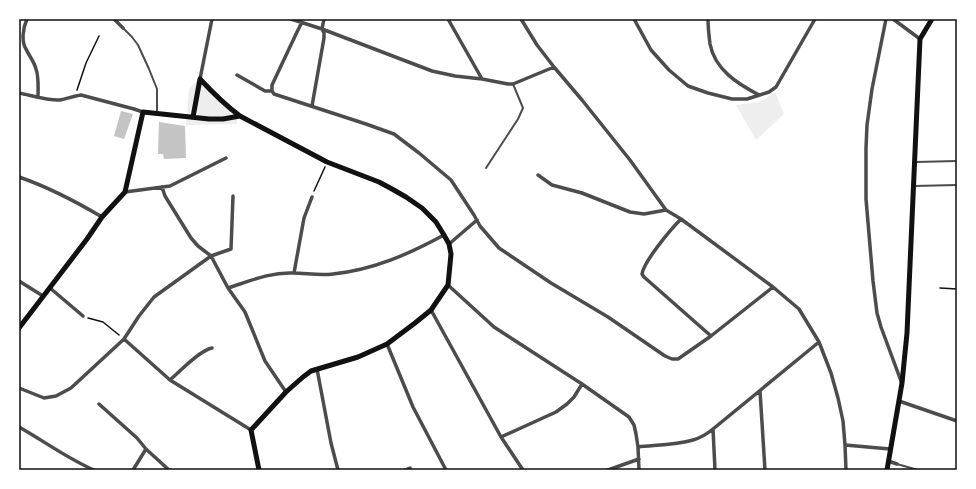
<svg xmlns="http://www.w3.org/2000/svg" width="976" height="489" font-family="'PT Sans',sans-serif">
<rect width="100%" height="100%" fill="#fff"/>
<!-- green -->
<path fill="#eee" d="M197,81L203,85L237,114V124L186,125L189,89Z
M775,92L784,114L756,140L736,105L759,102Z"/>
<!-- building -->
<path fill="#c4c4c4" d="M121,111L133,114L124,139L114,136Z
M159,122L185,126L186,158L164,159L163,154H158Z"/>
<g fill="none" stroke-linecap="round" stroke-linejoin="round">
<!-- path -->
<path stroke="#111" stroke-width="1.5" d="M77,90L86,63L99,36
M314,191L325,167
M940,288L957,289
M88,318L103,322L119,335"/>
<!-- service -->
<path stroke="#4c4c4c" stroke-width="2" d="M123,28L132,37L138,45L149,69L157,89V114
M916,162L957,161
M486,168L518,119L523,108L513,84
M914,186L957,185
M897,464L918,470"/>
<!-- minor -->
<path stroke="#4c4c4c" stroke-width="3.5" d="M27,19C23,28 21,41 26,49C29,56 34,61 36,69C39,77 38,88 38,97
M114,19L123,28
M291,19L322,29L432,71L455,76L482,79L508,84H513L554,67
M448,19L482,79
M521,19L537,45L554,67L582,100L630,160L666,210L681,219L773,287L799,309L819,342L831,373L838,398L843,421L845,445L846,470
M634,19L651,50L669,70L688,86L708,93L732,99H747L769,92L776,87L815,19
M708,19C708,27 709,36 710,44C715,70 738,84 759,95
M886,19L872,89L867,125L866,148V199L873,281L877,313L881,327L901,381
M893,19L920,39
M302,22L297,32L272,85V91L274,94L366,124L394,134L419,153L451,180L474,215L480,226L499,248L551,283L608,317L665,356L672,359H678L711,336L773,287
M237,75L265,91H272
M200,79L212,19
M19,93C30,95 49,101 60,100C67,99 73,96 81,95L134,109L143,112
M312,106L324,38V33L322,29L324,19
M538,175L552,185L582,193L630,212L644,214L666,210
M19,177C48,187 75,201 102,217
M162,187L165,196L191,238L198,246L211,256L228,288L245,312L265,361L286,392
M125,192L170,186L226,158
M681,219C671,229 644,261 642,274L644,277L711,336
M449,244L477,220
M294,273L304,218L312,197
M19,281L43,296
M448,285L494,327L582,384L629,417L634,425L636,434L638,447L639,470
M50,288L83,316
M228,288C250,281 270,272 293,273C306,273 319,276 333,274C373,270 409,254 444,235
M431,310L501,437L523,470
M124,339L170,380L251,430
M387,344L413,407L446,470
M317,369L331,443L338,470
M170,380C179,372 200,350 212,348
M19,388L44,398L56,396L71,388L124,339L139,316L154,297L211,256L231,249L233,196
M760,391L765,470
M899,401L957,421
M99,404L137,438L146,449L169,470
M19,427C44,441 68,459 94,470
M713,429L715,470
M501,437L556,412L567,404L574,397L582,384
M845,445L890,449
M638,447C656,445 675,445 693,440C700,438 707,434 713,429L819,342
M888,461L897,464
M133,470L146,449
M405,470L410,468
M608,470L639,459"/>
<!-- secondary -->
<path stroke="#111" stroke-width="5" d="M200,79C213,93 225,105 240,116L327,162L379,182L392,189L406,197L422,208L436,222L444,235L449,244L451,254L448,285L431,310L415,323L387,344L358,357L311,371L303,377L286,392L251,430L259,470
M193,117L200,79
M19,328L87,239L102,217L125,192L143,112L209,119H223L240,116
M887,470L902,383L907,333L920,39L932,19"/>
</g>
<!-- border -->
<rect width="976" height="489" fill="none" stroke="#ffffff" stroke-width="40"/>
<rect x="20" y="20" width="936" height="449" fill="none" stroke="#111" stroke-width="1.5"/>
</svg>
